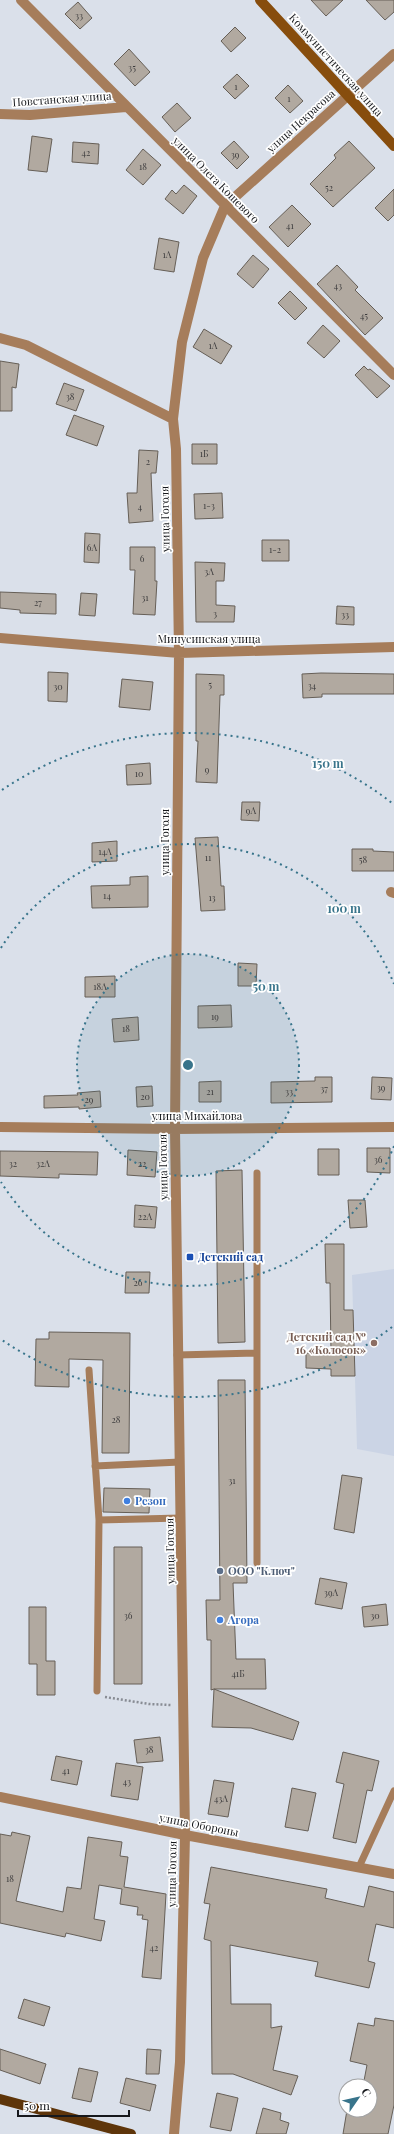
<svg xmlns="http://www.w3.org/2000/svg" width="394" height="2134" font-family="'Playfair Display',serif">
<rect width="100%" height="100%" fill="#dae0ea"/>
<!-- built -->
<path fill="#cbd4e5" d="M394,1269V1456L357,1449L352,1275Z"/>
<!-- building -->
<path fill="#b1a9a0" stroke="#665f57" d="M311,0H343L326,16Z
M366,0H394V12L385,20Z
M78,2L92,18L80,29L65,14Z
M235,27L246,38L231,52L221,41Z
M129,49L150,72L135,86L114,64Z
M237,74L249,86L235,99L223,87Z
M288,85L303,101L290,113L275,98Z
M177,103L191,118L175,132L162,117Z
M32,136L52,139L47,172L28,170Z
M234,141L249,157L237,169L221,153Z
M349,141L375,168L333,207L310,184L336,158L334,155Z
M73,142L99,144L98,164L72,162Z
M143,149L161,165L143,185L126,170Z
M184,185L197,196L183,214L165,199L172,190L176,194Z
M394,189V215L388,221L375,208Z
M292,205L311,224L288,247L269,227Z
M159,238L179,242L174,272L154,269Z
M253,255L269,269L253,288L237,274Z
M337,265L358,287L355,290L383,318L365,335L317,284Z
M290,291L307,308L295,320L278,303Z
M323,325L340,341L324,358L307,343Z
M204,329L232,346L221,364L193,347Z
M0,361L19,364L16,388L12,387V411H0Z
M364,366L368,370L370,369L390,386L377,398L355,375Z
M64,383L84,390L76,411L56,404Z
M74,415L104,426L97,446L66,435Z
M192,444H217V464H192Z
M139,450L158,451L156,473H151L153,521L129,523L127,493H137Z
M222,493L223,518L195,519L194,494Z
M85,533L100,534L99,563L84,562Z
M262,540H289V561H262Z
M130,547H155V581H157L155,615L133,614L135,570H130Z
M195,562L225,563L224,581H216V605L235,606L234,622H196Z
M0,592L56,594V614L20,613V610L0,608Z
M81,593L97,594L95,616L79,615Z
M337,606L354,607V625L336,624Z
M48,672L68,673L67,702L48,701Z
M321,673L394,674V694H322V697L303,698L302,674Z
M196,674L224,675V695H220L217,783L196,782L198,741H196Z
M122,679L153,682L150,710L119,707Z
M150,763L151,784L127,785L126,765Z
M242,802H260L259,821L241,820Z
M218,837L221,886H224L225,910L201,911L195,838Z
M117,841V861L92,862V843Z
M352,849H373V851L394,852V871H352Z
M148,876V907L92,908L91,886L130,885V877Z
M238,963L257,964L256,986H238Z
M115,976V997H85V977Z
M231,1005L232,1027L198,1028V1006Z
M138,1017L139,1040L114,1042L112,1019Z
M315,1077H332V1102L271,1103V1082L315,1081Z
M372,1077L392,1078L391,1100L371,1099Z
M221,1081V1102H199V1082Z
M152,1086L153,1106L137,1107L136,1087Z
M100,1091L101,1107L79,1109V1107L44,1108V1096L78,1095L77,1093Z
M367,1148H390V1173L367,1172Z
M318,1149H339V1175H318Z
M128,1150L157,1152L155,1177L127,1175Z
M0,1151L98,1152L97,1175L59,1174V1178L0,1176Z
M242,1170L245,1342L218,1343L216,1171Z
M348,1200H365L367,1227L350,1228Z
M135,1205L157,1207L155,1228L134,1227Z
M325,1244H344V1310H353L355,1376H331V1369L306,1368V1353H331L330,1283H326Z
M126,1272H150L149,1293H125Z
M49,1332L130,1333L129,1453H102L103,1360L69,1359V1387L35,1386L36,1339H49Z
M218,1380H245L247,1583H233L236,1659H265L266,1689H214L299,1722L293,1740L251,1728L212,1727L214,1689L211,1690V1640H207L206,1600H220Z
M342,1475L362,1478L354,1533L334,1529Z
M104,1488L150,1489L149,1513L103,1512Z
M114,1547H142V1684H114Z
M320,1578L347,1583L342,1609L315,1604Z
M386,1604L388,1625L364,1627L362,1607Z
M29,1607H46V1661H55V1695H37V1664H29Z
M160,1737L163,1761L137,1763L134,1740Z
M343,1752L379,1761L372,1791L367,1790L356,1843L333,1838L344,1784L336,1782Z
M56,1756L82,1761L77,1785L51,1780Z
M116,1763L143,1767L138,1800L111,1796Z
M214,1780L234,1783L228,1817L208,1814Z
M292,1788L316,1793L308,1831L285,1827Z
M12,1832L30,1836L16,1901L63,1912L67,1887L81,1889L88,1837L122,1842L120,1856L128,1857L124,1887L166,1894L161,1979L142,1977L148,1920L142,1919L143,1915H137L138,1907L120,1904L122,1889L99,1885L94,1919L105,1921L101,1941L66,1933L65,1937L0,1923V1834L11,1836Z
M211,1867L327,1889L325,1898L364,1907L369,1886L394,1892V1928L376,1924L368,1961L375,1963L369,1988L315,1976L318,1962L230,1945L231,2004H271V2028L282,2026L273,2070L298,2076L291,2095L233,2074H212L211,1941L204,1939L210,1904L204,1903Z
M24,1999L50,2007L44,2026L18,2018Z
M375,2018L394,2021V2105L388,2134H343L347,2110H370V2086H363L367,2065L350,2061L358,2023L374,2026Z
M0,2049L46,2064L40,2084L0,2070Z
M147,2049L161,2050L159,2074H146Z
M79,2068L98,2072L91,2102L72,2098Z
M126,2078L156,2085L150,2111L120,2103Z
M217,2093L238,2098L231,2131L210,2127Z
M263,2108L281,2113L280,2120L289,2123L286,2134H256Z"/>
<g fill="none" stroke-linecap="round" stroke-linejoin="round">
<!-- path -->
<path stroke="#888c94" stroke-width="2.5" stroke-dasharray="2 2" stroke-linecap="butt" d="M105,1697L149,1704L171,1705"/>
<!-- lane -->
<path stroke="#a67d5b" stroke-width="7" d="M257,1173V1563
M177,1355L257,1353
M89,1370L99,1520L97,1691
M95,1466L180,1462
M99,1520L181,1518
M359,1867L394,1791"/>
<!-- street -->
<path stroke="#a67d5b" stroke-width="10" d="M21,0L394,375
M0,114L30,115L126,107
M0,338L26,345L173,419
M0,638L179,653L394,647
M391,892L394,893
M0,1127L175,1129L394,1127
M0,1797L185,1835L394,1874
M174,2134L180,2062L185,1835L175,1129L179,653L176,449L173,419L182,342L203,258L225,206L394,54"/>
<!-- secondary -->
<path stroke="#874d0d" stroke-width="10" d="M260,0L394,146"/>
<!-- primary -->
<path stroke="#5e350a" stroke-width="10" d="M0,2099L131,2134"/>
</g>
<!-- distance rings -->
<circle cx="188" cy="1065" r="111" fill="#38748b" fill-opacity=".12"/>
<g fill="none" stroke="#38748b" stroke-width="2" stroke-dasharray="2 4">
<circle cx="188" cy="1065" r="111"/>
<path d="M394 1146A221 221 0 0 1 1 1182M1 948A221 221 0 0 1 394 984"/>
<path d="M392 1327A332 332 0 0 1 2 1340M2 790A332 332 0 0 1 392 803"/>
</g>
<!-- markers -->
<rect fill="#1a4fb4" stroke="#fff" stroke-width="1.5" x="186" y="1253" width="8" height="8" rx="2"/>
<circle fill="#8d6e63" stroke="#fff" stroke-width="1.5" cx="374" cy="1343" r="4"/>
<g fill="#3f7fe0" stroke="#fff" stroke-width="1.5">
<circle cx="127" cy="1501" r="4"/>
<circle cx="220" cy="1620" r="4"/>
</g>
<circle fill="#5c6f8a" stroke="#fff" stroke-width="1.5" cx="220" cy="1571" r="4"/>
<g text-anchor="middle" stroke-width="3.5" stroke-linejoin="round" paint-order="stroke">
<!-- number labels -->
<g font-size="9" fill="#3d3c3d">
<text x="79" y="19">33</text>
<text x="132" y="71">35</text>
<text x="236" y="90">1</text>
<text x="289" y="102">1</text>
<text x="86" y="156">42</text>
<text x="235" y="158">39</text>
<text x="143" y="170">18</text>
<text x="329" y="191">52</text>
<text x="290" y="229">41</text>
<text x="167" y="258">1А</text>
<text x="338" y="289">43</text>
<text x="364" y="319">45</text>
<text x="213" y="349">1А</text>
<text x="70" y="400">38</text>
<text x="204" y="457">1Б</text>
<text x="148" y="465">2</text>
<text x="209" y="509">1-3</text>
<text x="140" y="510">4</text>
<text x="92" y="551">6А</text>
<text x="275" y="553">1-2</text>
<text x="142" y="562">6</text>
<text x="209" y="575">3А</text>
<text x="145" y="601">31</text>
<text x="38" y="606">27</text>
<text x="215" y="617">3</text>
<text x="345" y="618">33</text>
<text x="210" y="688">5</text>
<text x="312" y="689">34</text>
<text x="58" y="690">30</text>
<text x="207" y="773">9</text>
<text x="139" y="777">10</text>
<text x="251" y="814">9А</text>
<text x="105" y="855">14А</text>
<text x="208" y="861">11</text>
<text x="363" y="863">58</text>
<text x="107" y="899">14</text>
<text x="212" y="901">13</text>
<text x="100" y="990">18А</text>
<text x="215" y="1020">19</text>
<text x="126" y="1032">18</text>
<text x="381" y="1091">39</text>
<text x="324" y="1092">37</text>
<text x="210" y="1095">21</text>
<text x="289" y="1095">33</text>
<text x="145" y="1100">20</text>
<text x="89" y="1103">29</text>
<text x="378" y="1163">36</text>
<text x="13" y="1167">32</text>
<text x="43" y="1167">32А</text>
<text x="142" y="1167">22</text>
<text x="145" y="1220">22А</text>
<text x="138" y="1286">26</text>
<text x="116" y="1423">28</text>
<text x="232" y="1484">31</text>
<text x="331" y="1596">39А</text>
<text x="128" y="1619">36</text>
<text x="375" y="1619">30</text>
<text x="238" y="1677">41Б</text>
<text x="149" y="1753">38</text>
<text x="66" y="1774">41</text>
<text x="127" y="1785">43</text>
<text x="221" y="1802">43А</text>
<text x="10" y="1882">18</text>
<text x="154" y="1951">42</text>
</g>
<!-- street labels -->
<g font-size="11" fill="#16181c" stroke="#fff">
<text transform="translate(336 65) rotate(48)" y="4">Коммунистическая улица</text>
<text transform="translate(62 99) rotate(-4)" y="4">Повстанская улица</text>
<text transform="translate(301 121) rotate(-42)" y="4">улица Некрасова</text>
<text transform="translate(216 180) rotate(45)" y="4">улица Олега Кошевого</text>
<text transform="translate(165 519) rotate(-91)" y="4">улица Гоголя</text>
<text x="209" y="643">Минусинская улица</text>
<text transform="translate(165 842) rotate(-90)" y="4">улица Гоголя</text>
<text x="197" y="1120">улица Михайлова</text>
<text transform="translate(163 1167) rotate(-91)" y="4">улица Гоголя</text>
<text transform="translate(170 1551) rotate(-91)" y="4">улица Гоголя</text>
<text transform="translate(199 1825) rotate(11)" y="4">улица Обороны</text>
<text transform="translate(172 1874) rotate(-89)" y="4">улица Гоголя</text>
</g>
<!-- transit labels -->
<g font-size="11" font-weight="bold" fill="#164399" stroke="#fff" text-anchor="start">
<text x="198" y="1261">Детский сад</text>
</g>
<!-- education labels -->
<g font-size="11" font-weight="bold" fill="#785e54" stroke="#fff" text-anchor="end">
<text x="366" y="1341">Детский сад №<tspan x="366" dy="13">16 «Колосок»</tspan></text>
</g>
<!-- shop labels -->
<g font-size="11" font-weight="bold" fill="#366cbe" stroke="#fff" text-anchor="start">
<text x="135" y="1505">Резон</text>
<text x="228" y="1624">Агора</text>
</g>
<!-- service labels -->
<g font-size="11" font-weight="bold" fill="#4e5e75" stroke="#fff" text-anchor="start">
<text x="228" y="1575">ООО "Ключ"</text>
</g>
</g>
<circle cx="188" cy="1065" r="6" fill="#38748b" stroke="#fff" stroke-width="2"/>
<g font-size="12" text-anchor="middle" font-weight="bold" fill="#38748b" stroke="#fff" stroke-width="3.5" stroke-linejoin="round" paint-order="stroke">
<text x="328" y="768">150 m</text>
<text x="344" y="913">100 m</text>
<text x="266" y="991">50 m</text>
</g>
<!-- north arrow -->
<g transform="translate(358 2098) rotate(56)"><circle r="19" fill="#ffffff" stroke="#a2a3a4"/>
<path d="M0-3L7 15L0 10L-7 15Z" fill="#38748b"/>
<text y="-6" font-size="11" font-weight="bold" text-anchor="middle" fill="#16181c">С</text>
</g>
<!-- scale -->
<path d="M18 2110v6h111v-6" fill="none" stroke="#16181c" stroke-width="2"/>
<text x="24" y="2110" font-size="12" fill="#16181c" stroke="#ffffff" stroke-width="3" paint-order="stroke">50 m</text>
</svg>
